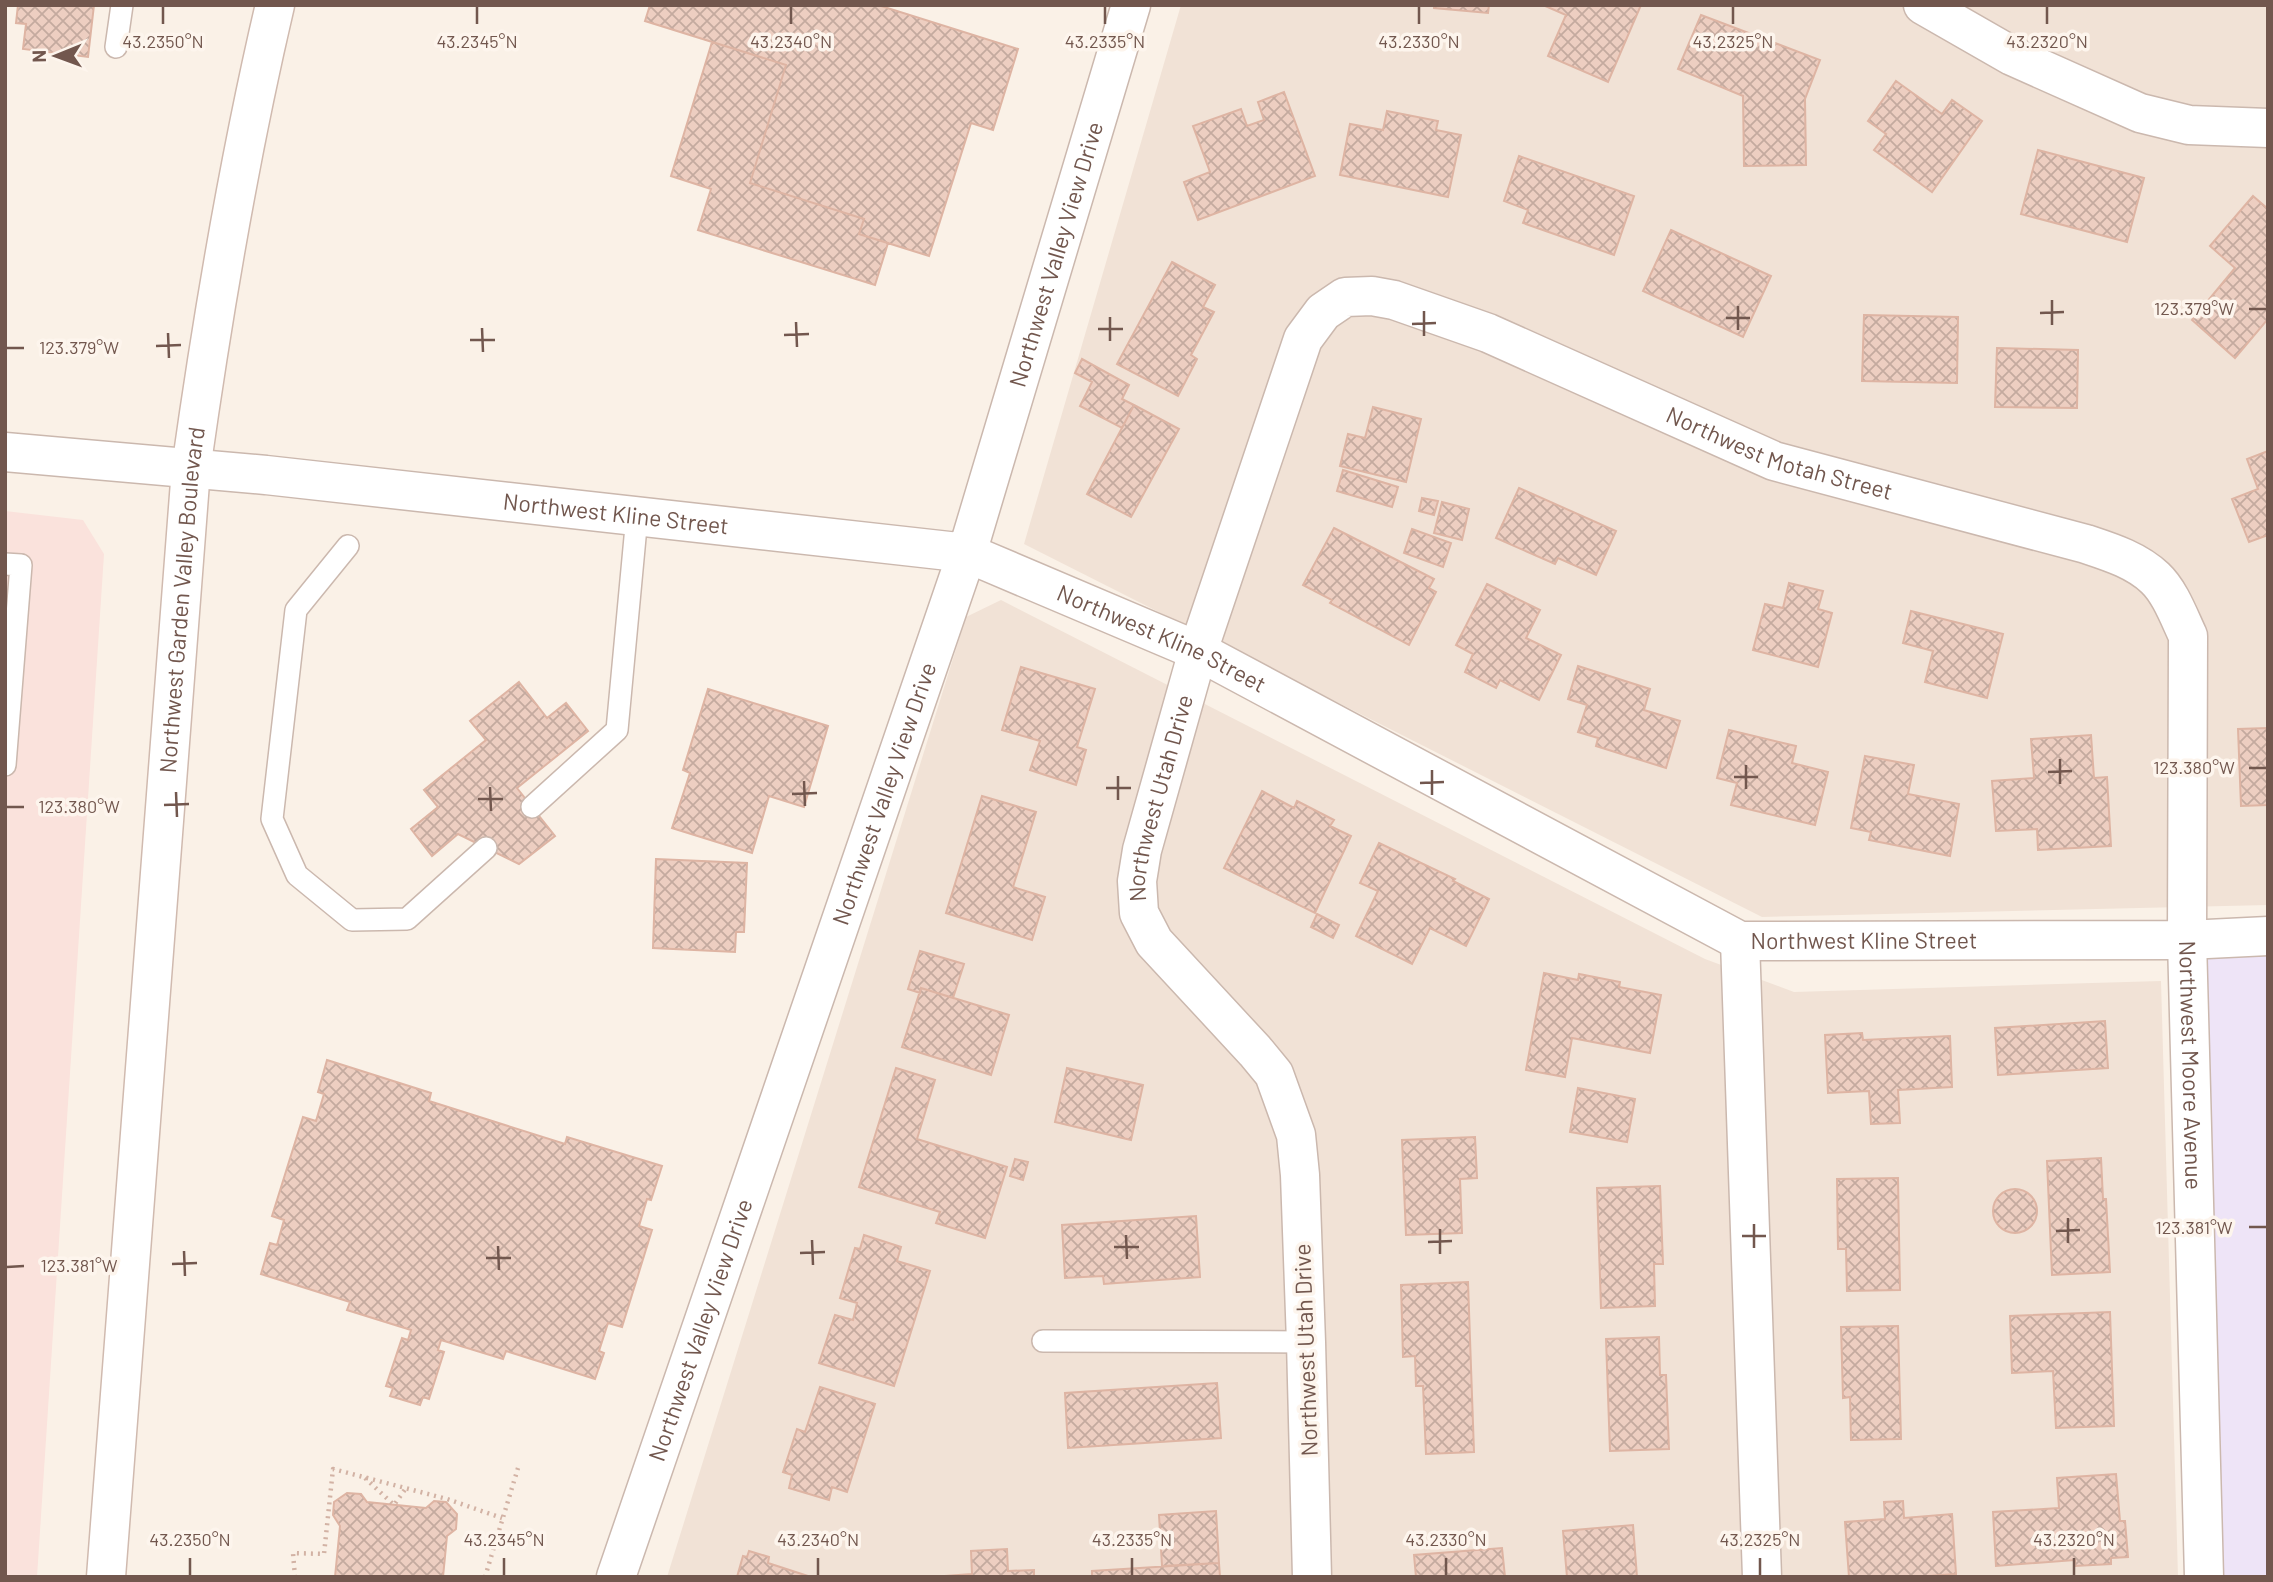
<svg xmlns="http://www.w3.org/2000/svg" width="2273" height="1582" font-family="Barlow,sans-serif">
<defs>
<pattern id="building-cross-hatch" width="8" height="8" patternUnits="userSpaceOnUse" patternTransform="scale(1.75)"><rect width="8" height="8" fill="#edcec1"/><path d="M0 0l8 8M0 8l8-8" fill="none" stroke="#c4aa9f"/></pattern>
</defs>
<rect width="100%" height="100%" fill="#faf1e7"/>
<!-- residential -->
<path fill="#f1e2d6" d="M1181,5H2268V905L1762,917L1024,544Z
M1001,600L1705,959L1794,992L2161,981L2178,1577H667L966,617Z"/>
<!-- commercial -->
<path fill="#fae2dc" d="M5,511L83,520L104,554L37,1577H5Z"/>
<!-- education -->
<path fill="#eee4f7" d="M2268,945V1577H2214L2195,948Z"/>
<!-- building -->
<path fill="url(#building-cross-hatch)" stroke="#deb4a3" stroke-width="2" d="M18,5H94L88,57L23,49L26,24L16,23Z
M650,5H878L1018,49L993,130L971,123L929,256L859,234L864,219L750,183L786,65L645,21Z
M1434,5H1489L1488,13L1434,8Z
M1543,5H1641L1608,82L1548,56L1566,15Z
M1701,15L1820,60L1805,99L1806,165L1744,166L1743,96L1678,69Z
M712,42L786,65L750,183L864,219L859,234L888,243L875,285L698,230L711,189L671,176Z
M1896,81L1942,114L1952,100L1982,121L1932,192L1874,150L1886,134L1868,121Z
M1284,92L1315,176L1198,220L1184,182L1210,172L1193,126L1241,109L1247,126L1264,120L1258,102Z
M1387,111L1438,121L1436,130L1461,135L1448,197L1340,175L1350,124L1383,130Z
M2038,150L2144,178L2127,242L2021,214Z
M1519,156L1634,196L1614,255L1523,223L1528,210L1504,201Z
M2253,196L2268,209V319L2235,358L2192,320L2235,268L2210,246Z
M1671,230L1771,276L1743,337L1643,291Z
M1172,262L1215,285L1203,307L1214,312L1191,355L1197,359L1178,396L1117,364Z
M1864,315L1958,317L1957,383L1862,381Z
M1997,348L2078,350L2077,408L1995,407Z
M1082,359L1129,385L1122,399L1134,405L1122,428L1080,406L1092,382L1075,373Z
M1134,405L1179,429L1131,517L1087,494Z
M1373,407L1421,419L1406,482L1340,466L1348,434L1365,438Z
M2268,451V535L2249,542L2232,499L2258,489L2247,459Z
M1343,470L1398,487L1392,507L1337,491Z
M1519,488L1616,531L1596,575L1558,558L1555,564L1496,538Z
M1422,498L1438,501L1434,515L1419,511Z
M1442,502L1469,509L1462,540L1434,533Z
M1334,528L1434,579L1429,588L1436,592L1409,645L1330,603L1332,600L1303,585Z
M1412,529L1451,543L1443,567L1404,553Z
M1789,583L1823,591L1818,609L1832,613L1818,667L1753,650L1765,604L1783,608Z
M1487,584L1540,610L1526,638L1561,655L1539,700L1500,680L1496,688L1465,672L1473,654L1456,645Z
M1911,611L2003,634L1987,698L1925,682L1933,651L1903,643Z
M1578,666L1650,689L1644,710L1680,721L1666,768L1596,746L1598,738L1578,732L1587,705L1568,699Z
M1021,667L1095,689L1077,747L1086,750L1076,785L1030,770L1040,741L1002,730Z
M519,682L547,718L566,703L588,731L517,788L555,836L519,864L458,834L432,856L411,829L438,807L424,790L486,740L470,721Z
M708,689L828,726L804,807L769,796L752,853L672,828L690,773L683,770Z
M2268,728V805L2241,806L2238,729Z
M1729,730L1796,746L1792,763L1828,772L1815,825L1731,805L1737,783L1717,778Z
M2091,735L2094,778L2107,777L2111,846L2038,850L2037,829L1996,831L1992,781L2034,778L2031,739Z
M1865,756L1914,765L1908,794L1959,804L1950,856L1869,840L1871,832L1851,828Z
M1262,791L1294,808L1297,801L1334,820L1330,826L1351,836L1315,913L1224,868Z
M982,796L1036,812L1013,887L1045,897L1032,940L946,913Z
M1379,843L1455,879L1453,881L1489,899L1466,946L1430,928L1412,964L1356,936L1378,891L1360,883Z
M656,859L747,863L744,932H736L735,952L653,948Z
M1317,914L1339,925L1333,938L1311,927Z
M920,951L964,964L953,998L921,988L920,993L908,989Z
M1544,973L1578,980L1579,974L1620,982L1619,987L1661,995L1650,1053L1572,1038L1565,1077L1526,1070Z
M921,988L1009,1015L991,1075L902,1047Z
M2105,1021L2108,1068L1998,1075L1995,1028Z
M1862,1033L1863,1040L1950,1036L1952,1087L1898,1090L1900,1123L1871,1124L1869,1091L1828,1093L1825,1035Z
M327,1060L431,1093L429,1101L565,1144L567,1137L662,1166L651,1200L647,1199L639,1226L652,1230L622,1327L608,1323L599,1351L604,1353L595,1379L506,1351L503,1359L441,1340L438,1350L444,1352L429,1399L423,1397L420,1405L390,1396L393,1388L386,1386L402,1338L408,1340L411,1330L347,1310L350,1302L261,1274L270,1243L277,1245L284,1220L272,1216L303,1117L316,1121L324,1094L318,1092Z
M896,1068L935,1080L917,1139L1007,1167L985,1238L936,1223L940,1212L859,1187Z
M1067,1068L1143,1085L1131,1140L1055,1122Z
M1578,1088L1635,1099L1627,1142L1570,1132Z
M1475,1137L1477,1178L1460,1179L1462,1233L1406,1235L1402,1140Z
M2101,1158L2103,1199H2106L2110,1272L2052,1275L2047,1161Z
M1015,1159L1028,1162L1023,1180L1010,1176Z
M1898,1178L1900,1290L1847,1291L1846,1249H1838L1837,1179Z
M1660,1186L1663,1264H1654L1655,1306L1601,1308L1597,1188Z
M1993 1211a22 22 0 1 1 44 0a22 22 0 1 1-44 0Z
M1196,1216L1200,1277L1104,1284L1103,1276L1065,1278L1062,1225Z
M864,1235L901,1247L897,1261L930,1271L894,1386L819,1363L835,1315L853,1320L857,1303L840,1298L855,1248L860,1249Z
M1468,1282L1474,1452L1426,1454L1423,1386H1416L1415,1356L1403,1357L1401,1285Z
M2110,1312L2114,1426L2056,1428L2053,1371L2012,1373L2010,1316Z
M1898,1326L1901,1439L1851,1440L1850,1397L1843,1398L1841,1327Z
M1659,1337L1660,1375H1666L1669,1449L1610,1451L1606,1339Z
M1217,1383L1221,1438L1068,1448L1065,1393Z
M820,1387L875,1404L847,1492L832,1487L829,1500L789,1488L792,1475L783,1472L797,1429L805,1432Z
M2116,1474L2120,1521H2125L2128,1557L2111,1558V1564L2075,1566V1560L1996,1566L1993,1512L2059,1508L2057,1478Z
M347,1493L361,1494L367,1502L426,1508L434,1501L446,1502L457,1514L456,1529L447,1536L443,1577H335L340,1526L333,1515L334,1502Z
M1903,1501L1904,1518L1952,1514L1956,1574L1915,1577H1849L1845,1522L1885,1519L1884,1502Z
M1216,1511L1219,1563L1162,1566L1159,1515Z
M1633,1525L1637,1577H1567L1563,1531Z
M1502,1548L1505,1577H1416L1414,1555Z
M1007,1549L1008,1571L1034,1570V1577H931L972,1574L971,1551Z
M749,1551L769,1557L768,1563L811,1577H737L743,1556L747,1557Z
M1219,1563L1220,1577H1092V1571Z"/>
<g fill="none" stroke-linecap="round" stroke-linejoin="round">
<!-- service casing -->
<g stroke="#cbb8ae" stroke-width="24">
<path id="service" d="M116,47L122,5
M348,546L296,610L272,819L297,875L352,920L407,919L486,848
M5,564L21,565L5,765
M532,807L617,730L637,516
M1043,1341L1306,1342"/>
</g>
<!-- minor casing -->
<g stroke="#cbb8ae" stroke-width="41">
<g id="minor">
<path d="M1923,5L2012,56L2140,113L2189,125L2268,128"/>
<path d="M1740,941L1762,1577"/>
<path id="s1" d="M616,1577L967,553L1198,651L1740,941L2187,940L2268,936"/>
<path id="s2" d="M1312,1577L1306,1342L1300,1175L1296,1135L1274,1074L1255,1051L1154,942L1139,913L1137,881L1142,850L1198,651L1303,339L1323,312L1345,297L1372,296L1394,300L1488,333L1774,461L2086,544C2110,552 2136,560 2155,578C2170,592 2179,617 2188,636L2187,940L2204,1577"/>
</g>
</g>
<!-- tertiary casing -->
<g stroke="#cbb8ae" stroke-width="41">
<g id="tertiary">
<path id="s3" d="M5,452L266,475L967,553L1131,5"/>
</g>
</g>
<!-- secondary casing -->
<g stroke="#d0baaf" stroke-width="41">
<g id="secondary">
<path id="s4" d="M106,1577L191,469C213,313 239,158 275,5"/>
</g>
</g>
<!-- path -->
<path stroke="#d2b2a4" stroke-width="4.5" stroke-dasharray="2 5" stroke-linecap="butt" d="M365,1478L394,1505L406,1488
M295,1577L293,1553L324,1554L333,1469L447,1499L502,1518
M485,1577L518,1468"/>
<!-- service -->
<use href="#service" stroke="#fff" stroke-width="21"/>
<!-- minor -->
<use href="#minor" stroke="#fff" stroke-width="38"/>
<!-- tertiary -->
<use href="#tertiary" stroke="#fff" stroke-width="38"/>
<!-- secondary -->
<use href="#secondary" stroke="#fff" stroke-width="38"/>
</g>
<!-- ticks -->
<path fill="none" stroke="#72574e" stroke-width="2.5" d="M163,7V24M477,7V24M791,7V24M1105,7V24M1419,7V24M1733,7V24M2047,7V24M2052,300V325M1738,306V330M2249,309H2266M1424,311V336M2040,313L2064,312M1110,317V341M1726,318H1750M796,322L797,347M1412,324L1436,323M482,328L483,352M1098,329H1123M168,333L169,358M784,335L809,334M470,340H495M156,346L181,345M7,348H24M2060,759V784M1746,765V789M2249,768H2266M1432,770V795M2048,772L2072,771M1118,776V800M1734,777H1758M804,781L805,806M1420,783L1444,782M490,787L491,811M1106,788H1131M176,792L177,817M792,794L817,793M478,799H503M164,805L189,804M7,807H24M2068,1218V1243M1754,1224V1248M2249,1227H2266M1440,1229V1254M2056,1231L2080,1230M1126,1235L1127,1259M1742,1236H1766M812,1240L813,1265M1428,1242L1452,1241M498,1246L499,1270M1114,1247H1139M184,1251L185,1276M800,1253L825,1252M486,1258H511M172,1264L197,1263M7,1267L24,1266M190,1558V1575M504,1558V1575M818,1558V1575M1132,1558V1575M1446,1558V1575M1760,1558V1575M2074,1558V1575"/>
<g text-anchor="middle" stroke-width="7" stroke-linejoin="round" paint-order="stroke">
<!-- street labels -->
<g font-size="23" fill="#72574e" stroke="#fdf5ed">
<text dy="8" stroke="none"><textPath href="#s3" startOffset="1279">Northwest Valley View Drive</textPath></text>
<text dy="8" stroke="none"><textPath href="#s2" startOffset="1843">Northwest Motah Street</textPath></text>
<text dy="8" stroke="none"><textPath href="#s3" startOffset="614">Northwest Kline Street</textPath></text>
<text dy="8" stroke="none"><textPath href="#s4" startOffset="980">Northwest Garden Valley Boulevard</textPath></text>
<text dy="8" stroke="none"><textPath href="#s1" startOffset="1295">Northwest Kline Street</textPath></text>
<text dy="8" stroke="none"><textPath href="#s1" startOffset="828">Northwest Valley View Drive</textPath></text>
<text dy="8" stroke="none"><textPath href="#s2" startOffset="836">Northwest Utah Drive</textPath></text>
<text dy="8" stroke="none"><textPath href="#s1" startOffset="2072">Northwest Kline Street</textPath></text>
<text dy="8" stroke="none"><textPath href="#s2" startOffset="2737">Northwest Moore Avenue</textPath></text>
<text dy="8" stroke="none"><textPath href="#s1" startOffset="261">Northwest Valley View Drive</textPath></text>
<text transform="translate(1306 1350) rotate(-92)" y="8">Northwest Utah Drive</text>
</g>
</g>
<g font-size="18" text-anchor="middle" fill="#72574e" stroke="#fdf5ed" stroke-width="7" stroke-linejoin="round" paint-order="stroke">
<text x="163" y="48">43.2350°N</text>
<text x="477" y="48">43.2345°N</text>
<text x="791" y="48">43.2340°N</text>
<text x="1105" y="48">43.2335°N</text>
<text x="1419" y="48">43.2330°N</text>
<text x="1733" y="48">43.2325°N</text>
<text x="2047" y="48">43.2320°N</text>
<text x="2194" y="315">123.379°W</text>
<text x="79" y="354">123.379°W</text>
<text x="2194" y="774">123.380°W</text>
<text x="79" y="813">123.380°W</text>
<text x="2194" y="1234">123.381°W</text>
<text x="79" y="1272">123.381°W</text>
<text x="190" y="1546">43.2350°N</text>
<text x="504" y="1546">43.2345°N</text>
<text x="818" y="1546">43.2340°N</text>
<text x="1132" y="1546">43.2335°N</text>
<text x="1446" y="1546">43.2330°N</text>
<text x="1760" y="1546">43.2325°N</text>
<text x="2074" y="1546">43.2320°N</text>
</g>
<!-- border -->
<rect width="2273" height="1582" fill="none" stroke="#72574e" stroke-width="14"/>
<!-- north arrow -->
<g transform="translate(56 56) rotate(269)" stroke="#fdf5ed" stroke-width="5" paint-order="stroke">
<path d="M0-5L12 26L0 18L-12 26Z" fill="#72574e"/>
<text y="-10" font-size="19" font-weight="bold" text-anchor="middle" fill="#72574e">N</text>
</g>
</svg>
